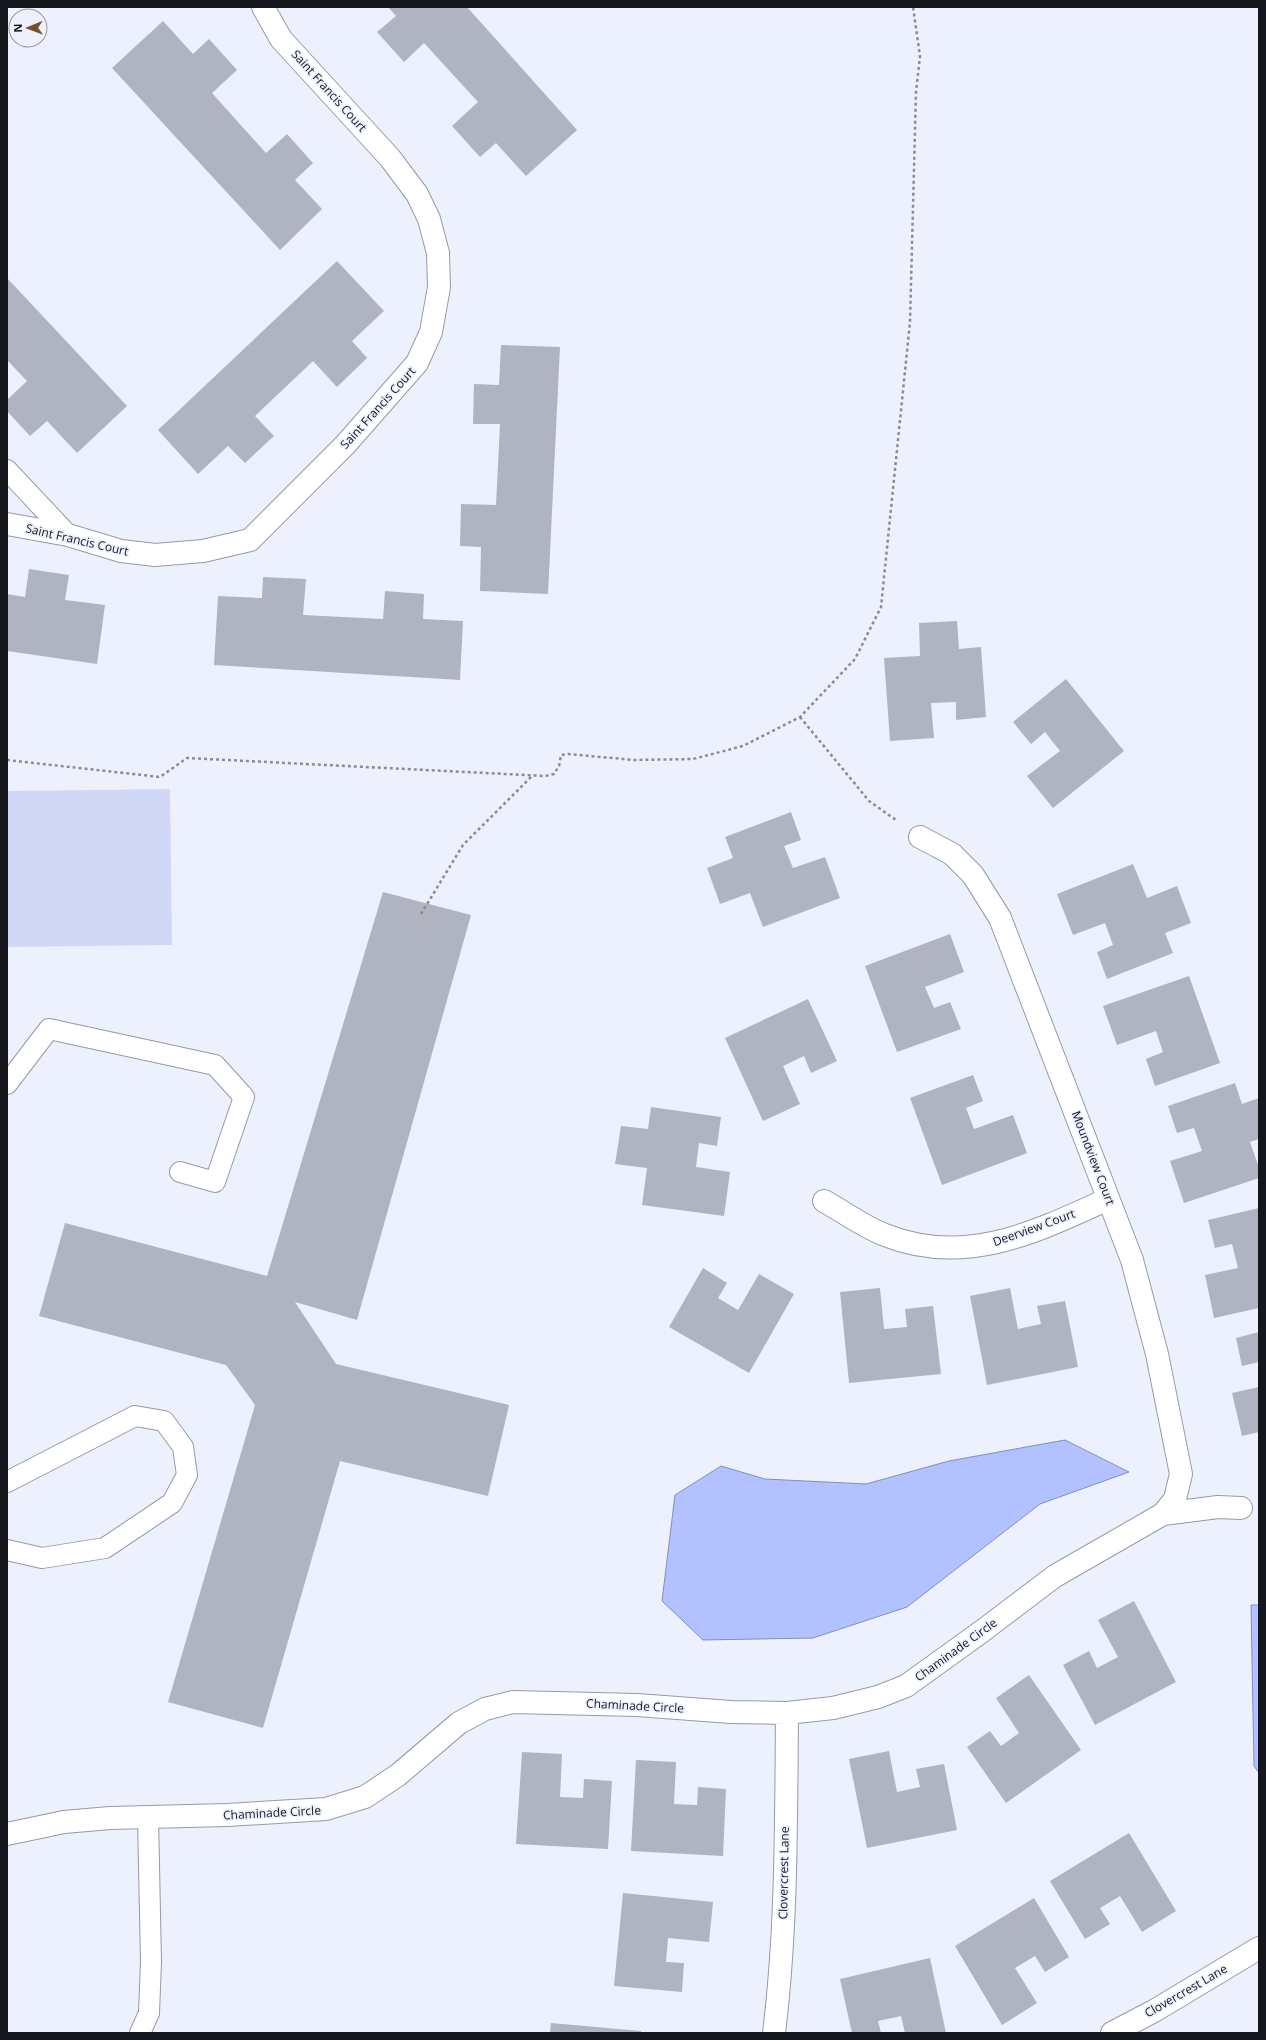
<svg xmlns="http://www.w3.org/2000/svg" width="1266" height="2040" font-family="'Open Sans',sans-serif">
<rect width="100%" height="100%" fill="#edf1fe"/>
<!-- green -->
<path fill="#d0d8f6" d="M170,789L172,945L7,947V791Z"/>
<!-- water -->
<path fill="#b2c1ff" stroke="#838ebb" d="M1065,1440L1129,1472L1040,1504L907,1607L813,1638L703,1640L662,1601L675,1495L721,1466L765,1479L866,1484L949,1461Z
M1251,1605H1259V1773L1254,1766Z"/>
<!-- building -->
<path fill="#b0b3c0" d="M388,7H467L577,130L526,176L496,143L480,157L452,126L478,102L424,43L404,62L377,32L396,16Z
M163,21L193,54L209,39L237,70L212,93L266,153L287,134L313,163L295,180L322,209L280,250L112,68Z
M337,261L384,311L352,341L367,358L337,387L313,361L255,416L274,436L245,463L228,446L198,474L158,430Z
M7,278L127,406L77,453L47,421L30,436L7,411V400L27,381L7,360Z
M501,345L560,347L548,594L480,591L481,547L460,546L461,504L496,505L500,424H473L474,384L499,385Z
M29,569L69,575L65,600L105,605L97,664L7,651V594L25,597Z
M263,577L306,579L303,615L383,619L385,591L424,594L423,619L463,621L460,680L214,665L218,596L262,598Z
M957,621L959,649L981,647L986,717L956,720V702L931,703L934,738L890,741L884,658L920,656L919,623Z
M1066,679L1124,751L1053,808L1027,776L1060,751L1045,732L1031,744L1013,722Z
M791,812L801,840L784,846L793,868L825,857L840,898L763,927L750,893L720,904L707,868L733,858L725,837Z
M1133,864L1147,898L1177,886L1191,923L1165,933L1173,953L1107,979L1097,952L1113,945L1105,923L1073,935L1057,894Z
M383,892L471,915L357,1320L295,1302L336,1364L509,1405L488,1496L340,1461L263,1728L168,1702L255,1405L226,1365L39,1316L65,1223L267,1276Z
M950,934L964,972L925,987L934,1008L950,1002L961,1029L897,1052L865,966Z
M1189,976L1220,1063L1155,1086L1146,1059L1163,1052L1156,1031L1117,1045L1103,1006Z
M808,999L837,1061L811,1073L804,1056L783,1066L800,1104L763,1121L725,1038Z
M973,1075L983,1101L966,1108L974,1129L1013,1115L1027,1153L942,1185L910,1098Z
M1235,1083L1242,1104L1259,1098V1139L1250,1142L1259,1168V1178L1184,1203L1170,1161L1202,1151L1194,1128L1177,1133L1168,1106Z
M651,1107L721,1117L717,1146L699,1143L696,1167L730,1172L724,1216L642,1205L647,1168L615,1164L621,1126L648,1129Z
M1259,1208V1308L1214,1318L1205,1275L1238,1268L1232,1244L1215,1248L1208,1220Z
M703,1268L727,1283L718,1298L738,1310L759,1274L794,1294L749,1373L669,1327Z
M880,1288L884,1329L907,1327L905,1309L933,1306L941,1374L849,1383L840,1292Z
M1010,1288L1018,1329L1041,1324L1037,1306L1065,1301L1078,1367L987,1385L970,1296Z
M1259,1332V1362L1242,1366L1236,1338Z
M1259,1387V1432L1242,1436L1232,1393Z
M1134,1601L1176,1682L1095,1725L1063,1665L1089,1651L1097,1668L1118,1657L1098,1620Z
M1029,1675L1081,1750L1006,1803L967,1747L990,1731L1001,1746L1019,1733L996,1698Z
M889,1751L897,1792L920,1787L916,1769L944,1764L957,1830L867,1848L849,1759Z
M522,1752L562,1754L560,1797L583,1798L584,1779L612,1781L608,1849L516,1844Z
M636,1760L676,1762L674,1804L697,1805L698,1787L726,1789L723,1856L631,1851Z
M1129,1833L1176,1911L1142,1932L1120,1896L1100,1908L1110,1924L1085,1939L1050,1881Z
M623,1893L713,1902L709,1942L668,1938L666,1962L684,1963L682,1992L614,1986Z
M1034,1898L1069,1957L1045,1972L1035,1956L1015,1968L1037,2003L1002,2025L955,1946Z
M930,1958L946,2033H905L901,2016L878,2021L881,2033H852L840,1979Z
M551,2023L641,2031V2033H550Z"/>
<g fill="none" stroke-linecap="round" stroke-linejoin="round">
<!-- lane casing -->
<g stroke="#969aa6" stroke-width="22">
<path id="lane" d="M7,470L68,535
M7,1084L49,1029L215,1065L244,1097L215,1182L180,1172
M7,1482L135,1416L164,1421L183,1447L187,1475L172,1503L105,1548L42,1558L7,1550
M140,2033L149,2013L151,1962L148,1817"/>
</g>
<!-- street casing -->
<g stroke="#969aa6" stroke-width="24">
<path id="street" d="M7,524L68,535L121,551L155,555L203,551L250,540L345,445L417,363L431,332L439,287L438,253L429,219L417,194L390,158L281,39L263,7
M920,837L952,854L973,875L1000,918L1132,1260L1157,1354L1181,1474L1175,1499L1163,1514
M824,1201C844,1212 864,1227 885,1235C965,1267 1036,1232 1108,1199
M7,1834L64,1822L110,1818L227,1815L326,1809L365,1797L398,1775L459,1723L485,1709L513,1702L637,1705L731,1712L787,1713L833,1708L878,1697L906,1686L981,1632L1055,1576L1163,1514L1218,1507L1241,1508
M774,2033C787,1927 786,1820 787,1713
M1112,2033L1154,2011L1259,1948"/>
</g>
<!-- path -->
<path stroke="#898c95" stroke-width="2.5" stroke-dasharray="3 3" stroke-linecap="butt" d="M800,717L869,801L896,820
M7,760L160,777L187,758L545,776L554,774L559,766L561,755L568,754L634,760L693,759L743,746L800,717L855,659L881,607L910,322L916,92L920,56L913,7
M421,914L463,845L532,776"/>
<!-- lane -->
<use href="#lane" stroke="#fff" stroke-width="20"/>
<!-- street -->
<use href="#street" stroke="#fff" stroke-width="22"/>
</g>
<g text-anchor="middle" stroke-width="3.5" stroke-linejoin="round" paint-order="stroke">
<!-- street labels -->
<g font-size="12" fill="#16171c" stroke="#edf1fe">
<text transform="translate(329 91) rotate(48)" y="4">Saint Francis Court</text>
<text transform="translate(378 408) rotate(-48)" y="4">Saint Francis Court</text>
<text transform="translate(77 540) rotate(13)" y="4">Saint Francis Court</text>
<text transform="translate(1093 1158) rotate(69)" y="4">Moundview Court</text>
<text transform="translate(1034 1228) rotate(-20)" y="4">Deerview Court</text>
<text transform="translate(956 1650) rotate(-36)" y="4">Chaminade Circle</text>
<text transform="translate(635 1706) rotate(3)" y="4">Chaminade Circle</text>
<text transform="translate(272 1813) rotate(-3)" y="4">Chaminade Circle</text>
<text transform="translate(784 1873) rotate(-89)" y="4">Clovercrest Lane</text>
<text transform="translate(1186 1991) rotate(-30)" y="4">Clovercrest Lane</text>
</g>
</g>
<!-- border -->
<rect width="1266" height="2040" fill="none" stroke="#16171c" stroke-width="16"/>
<!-- north arrow -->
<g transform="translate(28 28) rotate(269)"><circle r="19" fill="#edf1fe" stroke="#979aa4"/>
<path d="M0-3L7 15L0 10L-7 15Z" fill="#744f2a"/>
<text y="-6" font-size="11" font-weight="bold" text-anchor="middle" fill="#16171c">N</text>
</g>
</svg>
